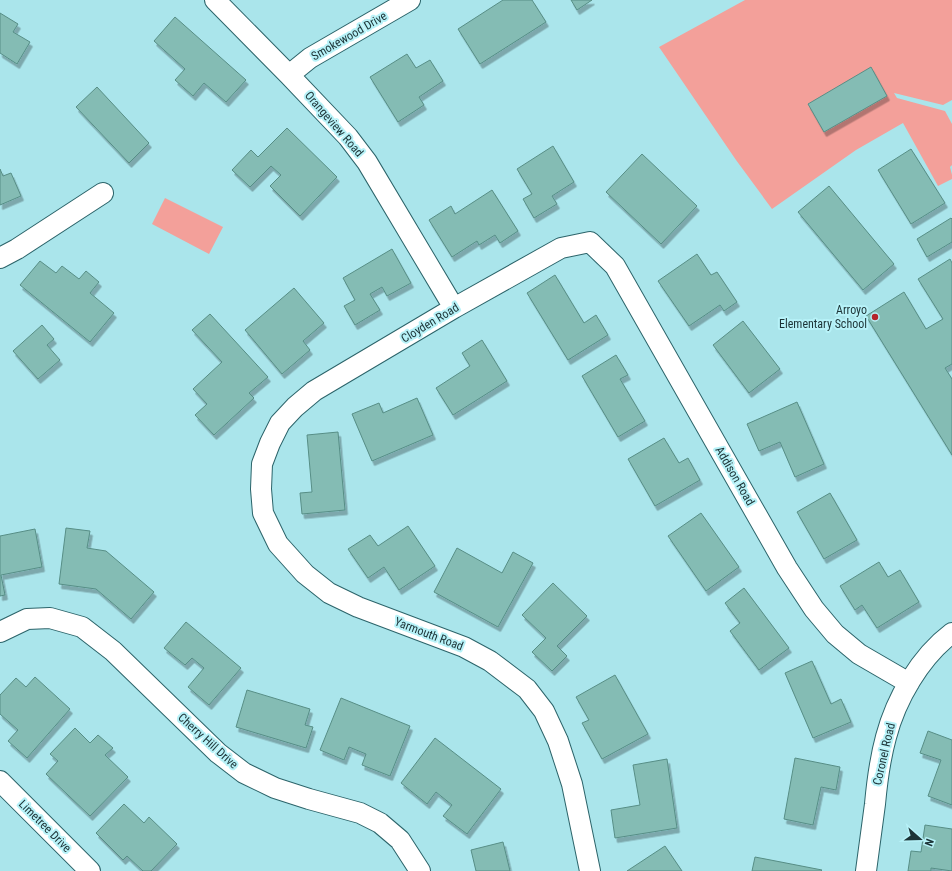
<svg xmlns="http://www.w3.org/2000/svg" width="952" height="871" font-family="'Roboto Condensed',sans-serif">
<defs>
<filter id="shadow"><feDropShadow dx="2.5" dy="4.5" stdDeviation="0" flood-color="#0004"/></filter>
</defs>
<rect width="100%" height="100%" fill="#aae5eb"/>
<!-- green -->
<path fill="#f3a09a" d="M745,0H952V100L943,105L894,93L897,98L945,111L952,124V165L950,167L952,175V179L938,186L903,123L856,150L772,209L736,160L659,47Z
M165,198L223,227L209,254L152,224Z"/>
<!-- building -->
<path fill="#84bcb4" stroke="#578e86" filter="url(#shadow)" d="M503,0H532L546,22L480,64L458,29Z
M571,0H592L577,10Z
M0,13L18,24L13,32L30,42L17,64L0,53Z
M175,17L246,80L226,102L204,83L193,96L175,80L185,69L154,41Z
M407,54L416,68L430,60L443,81L419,97L424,105L398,122L370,77Z
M871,67L887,96L824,132L808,104Z
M97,87L149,143L129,163L76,107Z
M287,128L337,177L300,216L270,186L281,175L271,166L250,187L232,170L251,150L258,157Z
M553,146L574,182L552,196L557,204L534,218L523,199L532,194L517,169Z
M911,149L945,203L911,224L878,170Z
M642,154L697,206L661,244L606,192Z
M0,169L3,176L11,173L21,196L0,205Z
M829,186L894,264L863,290L798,212Z
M492,190L518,231L500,243L495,235L479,245L477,241L452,257L429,220L451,206L455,214Z
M951,218L952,219V242L927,257L917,239Z
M392,249L411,283L387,296L382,287L370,294L380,310L355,325L344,306L355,300L343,278Z
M697,254L711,275L717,272L737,302L724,311L720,305L689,326L658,281Z
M950,259L952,263V364L945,368L952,379V455L866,316L904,292L926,329L943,319L918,279Z
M40,261L56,273L62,266L79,279L86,271L99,282L90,293L114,313L90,342L20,285Z
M555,275L584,323L596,315L608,335L568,360L527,293Z
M294,288L324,323L303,341L310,350L282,374L245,330Z
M210,314L268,377L249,393L254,398L214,435L195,415L207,404L193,389L222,362L192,330Z
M743,321L780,369L749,393L713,345Z
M42,325L54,339L47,345L60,360L38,379L13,351Z
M482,340L507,381L453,415L436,388L470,366L462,353Z
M616,355L628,375L620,379L645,421L618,437L582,376Z
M417,398L433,435L372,461L352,414L379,403L383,413Z
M797,402L824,464L795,477L780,442L759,451L747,424Z
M338,432L345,510L302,514L300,493L312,492L307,435Z
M664,438L679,463L688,458L700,480L655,506L628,459Z
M830,493L857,540L824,559L797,512Z
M701,513L739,567L706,591L668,536Z
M408,526L435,566L399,590L384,567L368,578L348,549L370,535L378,546Z
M66,528L90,531L87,548L106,551L154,592L131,619L96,589L59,584Z
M35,529L42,567L1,575L5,595L0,596V536Z
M457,548L502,573L513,552L533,563L498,627L434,592Z
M879,562L888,577L900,570L919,602L877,628L862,605L855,610L840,586Z
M553,583L587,616L557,646L567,656L552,671L532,652L546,638L522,615Z
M744,588L789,648L759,670L730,631L740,623L725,603Z
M186,622L241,668L209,705L188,687L204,668L192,658L185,665L164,648Z
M812,661L831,704L841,699L851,722L813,738L785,673Z
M615,675L648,734L602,759L582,723L589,720L576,697Z
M35,677L70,709L27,758L8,741L18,730L0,714V695L16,678L26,687Z
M247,690L310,709L305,725L313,727L306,748L236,727Z
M341,698L410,726L390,776L362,765L366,754L349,747L344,760L320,750Z
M75,728L90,743L98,735L113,748L105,755L128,777L90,816L46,774L58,761L50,754Z
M928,731L952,740V805L928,796L941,760L920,753Z
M435,738L501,789L467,834L443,816L452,805L436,792L427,804L401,783Z
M795,758L840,767L836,790L821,787L813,825L784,819Z
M667,759L677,828L615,838L611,810L640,805L633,765Z
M124,804L144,823L149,817L177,844L151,871H143L127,856L123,860L96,833Z
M925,825L952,829V871L931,868V871H908L911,851L921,852Z
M503,842L510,871H476L471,850Z
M665,846L682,871H627Z
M755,857L822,870L821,871H752Z"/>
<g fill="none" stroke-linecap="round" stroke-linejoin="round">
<!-- minor casing -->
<g stroke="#2c646a" stroke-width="22">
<path id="minor" d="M215,0L289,75L348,137L367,162L454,308
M289,75L310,58L410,0
M0,258L17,249L103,193
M0,632L27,619L50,618L82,627L113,651L218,753L244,773L275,788L309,799L360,813L380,823L400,840L420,871
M0,781L90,871
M590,871L572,784L558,741L544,711L527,689L490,661L464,647L358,607L329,593L305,574L278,544L263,513L261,489L262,464L270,443L280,423L295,407L314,391L454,308L561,248L590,242L615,266L787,568L814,609L835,634L859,654L909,683
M866,871C869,849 872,826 875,804C877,782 880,759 886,737C896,699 920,657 952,633"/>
</g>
<!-- minor -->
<use href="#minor" stroke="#fff" stroke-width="20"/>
</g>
<!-- markers -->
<circle fill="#b5242b" stroke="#b7f2f8" stroke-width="1.5" cx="875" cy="317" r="4"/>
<g text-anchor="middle" stroke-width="4" stroke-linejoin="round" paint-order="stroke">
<!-- street labels -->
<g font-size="12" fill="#1c3336" stroke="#b7f2f8">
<text transform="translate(349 36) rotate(-30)" y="4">Smokewood Drive</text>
<text transform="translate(334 124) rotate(49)" y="4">Orangeview Road</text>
<text transform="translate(430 323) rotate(-31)" y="4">Cloyden Road</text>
<text transform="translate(735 476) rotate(60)" y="4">Addison Road</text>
<text transform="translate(429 634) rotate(21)" y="4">Yarmouth Road</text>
<text transform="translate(208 741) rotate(42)" y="4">Cherry Hill Drive</text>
<text transform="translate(884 754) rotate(-77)" y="4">Coronel Road</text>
<text transform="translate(45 826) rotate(45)" y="4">Limetree Drive</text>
</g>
<!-- poi labels -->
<g font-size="12" fill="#1c3336" stroke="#b7f2f8" text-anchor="end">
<text x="867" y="314">Arroyo<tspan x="867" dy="14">Elementary School</tspan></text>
</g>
</g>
<!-- north arrow -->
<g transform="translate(920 839) rotate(110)" stroke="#b7f2f8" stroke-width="3" paint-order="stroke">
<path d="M0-3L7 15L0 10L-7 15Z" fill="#1c3336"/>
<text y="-6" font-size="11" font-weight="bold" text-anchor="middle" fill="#1c3336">N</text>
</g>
</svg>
